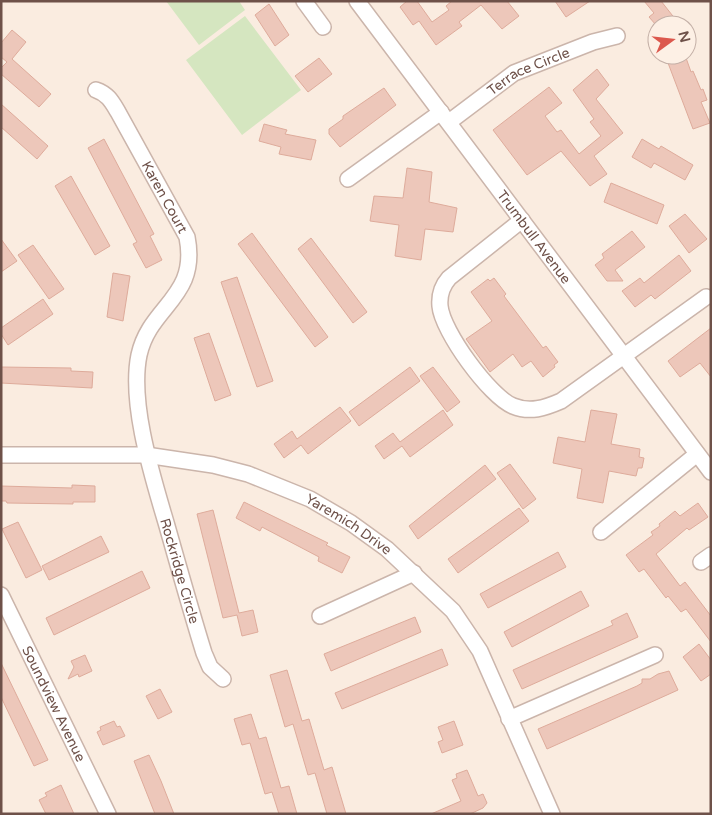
<svg xmlns="http://www.w3.org/2000/svg" width="712" height="815" font-family="'Varela Round',sans-serif">
<rect width="100%" height="100%" fill="#faece0"/>
<!-- green -->
<path fill="#d5e6c0" d="M166,1H239L245,10L199,45Z
M245,16L301,90L242,135L186,60Z"/>
<!-- building -->
<path fill="#edc7ba" stroke="#deab9b" d="M407,1H417L432,22L449,10L446,6L452,1H507L519,16L502,29L481,5L459,22L462,26L436,45L419,21L413,25L400,7Z
M555,1H590L566,17Z
M644,1H661L676,20L670,25H656L649,17L654,13Z
M269,4L289,35L275,46L255,15Z
M12,30L26,42L12,59L51,94L39,107L1,74V68L7,62L1,57V43Z
M665,55H685L691,72L693,71L701,90L703,89L707,100L701,102L710,123L693,129Z
M319,58L332,74L308,92L295,76Z
M597,69L609,85L596,99L623,133L594,156L607,174L590,186L561,151L527,175L493,130L549,87L562,103L545,116L557,132L561,130L579,154L601,136L590,122L594,119L573,90Z
M384,88L396,105L340,147L329,134V129L343,119V116Z
M1,104L48,146L37,159L1,127Z
M264,124L287,130L285,134L316,140L311,160L279,154L281,147L259,141Z
M104,139L154,234L150,236L162,260L146,268L133,244L137,242L88,148Z
M642,139L659,149L661,146L693,165L685,180L654,163L651,168L632,157Z
M407,168L432,172L429,202L457,208L453,232L425,229L421,260L395,256L399,225L370,221L374,196L403,198Z
M71,176L110,246L95,255L55,186Z
M611,183L664,205L657,224L604,202Z
M685,214L707,239L689,253L669,226Z
M632,231L645,247L615,270L623,281H607L595,265L604,258L602,254Z
M252,233L328,337L315,347L238,244Z
M311,238L367,312L353,323L298,249Z
M1,239L17,261L1,272Z
M33,245L64,289L49,299L18,255Z
M679,255L691,271L655,299L651,295L635,307L622,291L640,278L644,283Z
M113,273L130,276L123,321L107,317Z
M237,277L273,381L257,387L221,282Z
M494,278L506,294L504,296L543,348L546,346L558,362L554,365L555,367L543,377L531,361L522,367L513,354L490,372L466,339L492,321L471,292L488,279L490,281Z
M43,299L53,314L8,345L1,334V328Z
M711,328V377L700,363L680,377L668,361Z
M209,333L231,395L215,401L194,338Z
M1,367L71,368V371L93,372L92,388L1,383Z
M410,367L420,381L359,426L349,412Z
M433,367L460,402L447,412L420,376Z
M340,407L351,421L308,454L301,445L284,458L274,444L292,431L297,439Z
M443,410L453,425L410,457L402,446L384,459L375,446L393,433L400,442Z
M591,410L617,414L611,444L640,449L639,457L644,458L642,468H638L636,476L609,471L603,503L577,498L582,469L553,463L558,437L585,442Z
M510,464L536,499L523,509L497,473Z
M485,465L496,479L418,539L409,526Z
M72,485L95,486V502H73V504L7,503L6,501H1V486L72,488Z
M244,502L328,543L326,545L350,557L342,573L318,561L319,557L262,527L260,531L236,518Z
M698,503L708,517L689,530L687,528L656,554L680,586L685,582L711,616V642L686,609L681,612L668,596L666,598L644,569L639,572L626,555L653,535L651,532L660,526L659,524L675,511L680,516Z
M519,508L529,521L458,573L448,559Z
M213,510L239,613L253,610L258,632L242,636L237,615L223,618L197,514Z
M18,522L42,570L26,578L2,529Z
M101,536L109,552L49,580L42,566Z
M558,552L566,567L488,608L480,594Z
M142,571L150,588L54,635L46,618Z
M581,591L589,606L512,647L504,632Z
M627,613L638,637L522,689L513,670L613,625L611,621Z
M415,617L421,632L331,671L324,654Z
M699,644L711,660V674L701,681L683,657Z
M442,649L448,665L342,709L335,693Z
M85,655L92,671L79,677L78,674L68,679L74,667L71,661Z
M1,663L48,760L34,766L1,697Z
M287,670L302,721L309,719L324,770L332,767L346,814H327L315,773L308,775L293,724L285,727L270,675Z
M669,671L678,690L547,749L538,729L637,686L642,683V679H650L658,674Z
M160,689L172,712L158,719L146,696Z
M251,714L259,739L266,737L281,788L289,786L297,814H279L272,792L265,794L250,743L242,745L234,719Z
M114,721L117,727L120,726L125,736L103,745L97,732L101,730L100,727Z
M454,721L463,745L442,753L438,742L443,740L438,727Z
M149,755L161,781L174,814H155L134,761Z
M467,770L478,796L483,794L487,803L483,808L470,814H431L461,801L452,780L457,778L456,774Z
M61,785L74,814H46L39,800L47,796L45,793Z"/>
<g fill="none" stroke-linecap="round" stroke-linejoin="round">
<!-- minor casing -->
<g stroke="#cbb5ab" stroke-width="18">
<g id="minor">
<path d="M304,1L323,27"/>
<path id="s1" d="M357,1L711,472"/>
<path id="s2" d="M96,90C108,94 112,102 118,112L187,237C199,298 150,305 139,355C129,404 153,478 167,526C179,568 191,611 204,653L210,667L223,679"/>
<path id="s3" d="M449,122L514,73L593,42L617,36"/>
<path d="M348,179L441,112"/>
<path d="M522,220L449,278C442,286 439,295 440,306C442,331 490,397 513,406C530,413 545,408 561,401L706,297"/>
<path id="s4" d="M1,455H146L213,465L248,474L310,499L351,523L387,549L453,611L480,651L552,814"/>
<path d="M601,532L697,454"/>
<path d="M701,562L711,555"/>
<path id="s5" d="M1,595L108,814"/>
<path d="M320,616L414,573"/>
<path d="M509,719L655,655"/>
</g>
</g>
<!-- minor -->
<use href="#minor" stroke="#fff" stroke-width="15"/>
</g>
<g text-anchor="middle" stroke-width="5" stroke-linejoin="round" paint-order="stroke">
<!-- street labels -->
<g font-size="14" fill="#6e5149" stroke="#fdf0e5">
<text dy="5" stroke="none"><textPath href="#s3" startOffset="95">Terrace Circle</textPath></text>
<text dy="5" stroke="none"><textPath href="#s2" startOffset="129">Karen Court</textPath></text>
<text dy="5" stroke="none"><textPath href="#s1" startOffset="295">Trumbull Avenue</textPath></text>
<text dy="5" stroke="none"><textPath href="#s4" startOffset="362">Yaremich Drive</textPath></text>
<text dy="5" stroke="none"><textPath href="#s2" startOffset="528">Rockridge Circle</textPath></text>
<text dy="5" stroke="none"><textPath href="#s5" startOffset="121">Soundview Avenue</textPath></text>
</g>
</g>
<!-- border -->
<rect width="712" height="815" fill="none" stroke="#6e5149" stroke-width="5"/>
<!-- north arrow -->
<g transform="translate(672 40) rotate(75)"><circle r="24" fill="#fdf0e5" stroke="#c4b0a7"/>
<path d="M0-4L9 19L0 12L-9 19Z" fill="#dc584d"/>
<text y="-8" font-size="14" font-weight="bold" text-anchor="middle" fill="#6e5149">N</text>
</g>
</svg>
